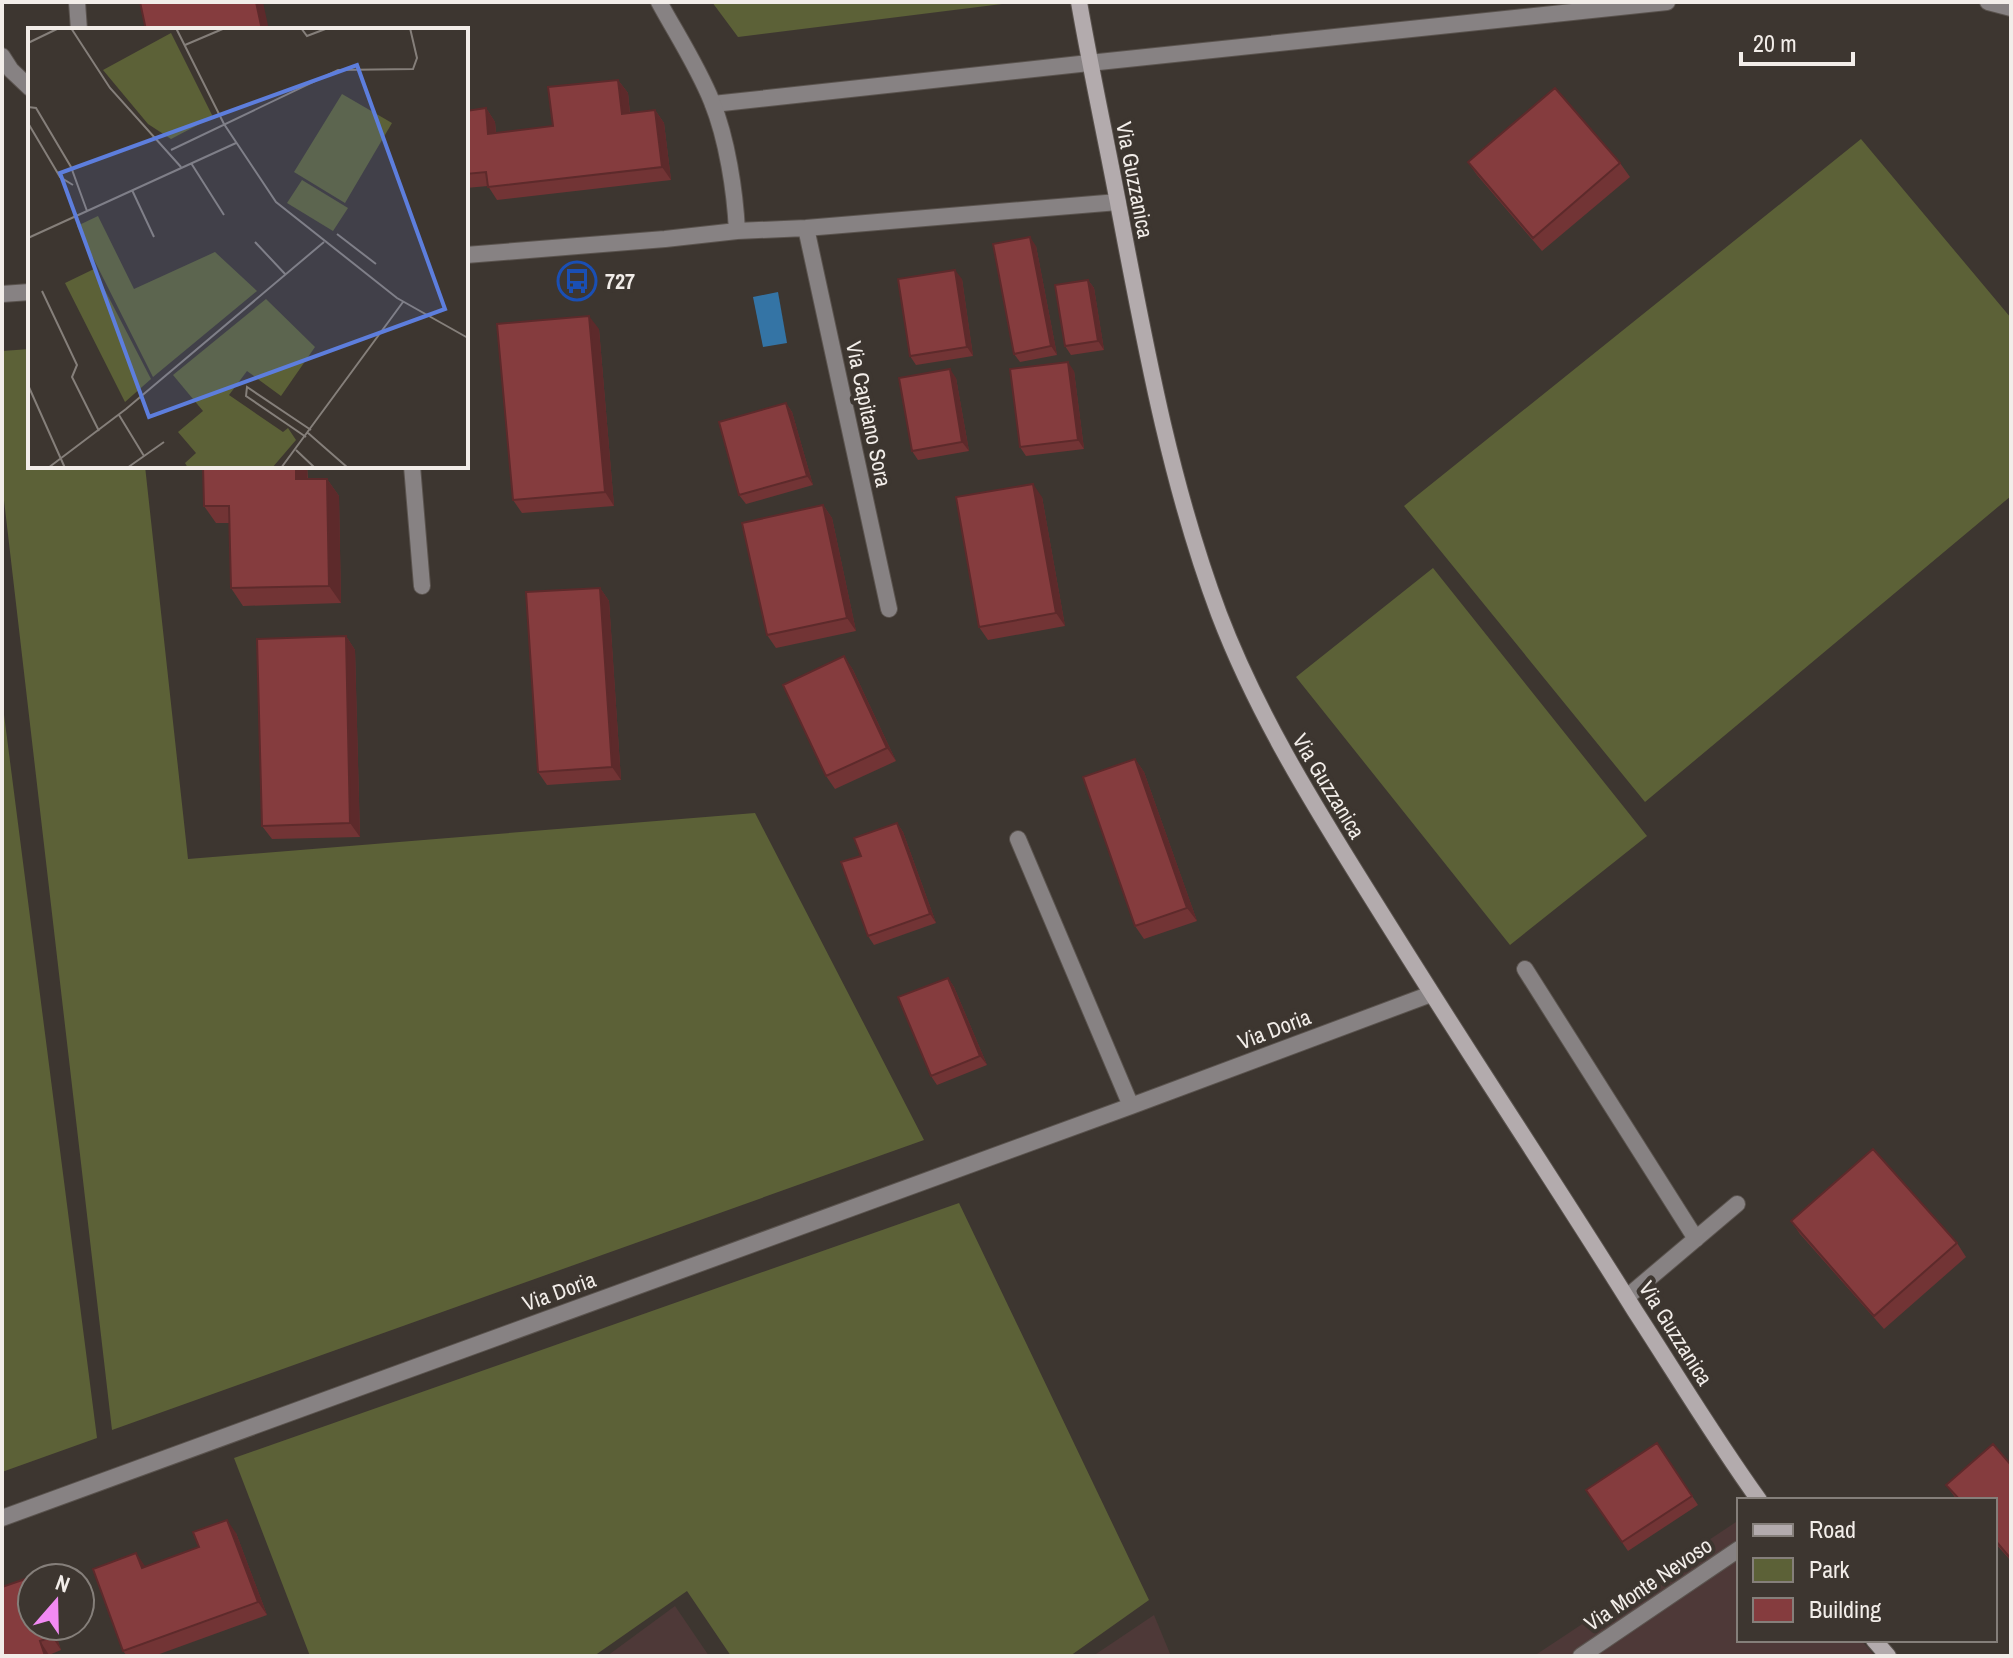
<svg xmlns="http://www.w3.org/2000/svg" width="2013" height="1658" font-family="'Archivo Narrow',sans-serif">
<rect width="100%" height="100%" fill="#3d3630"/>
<!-- industrial -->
<path fill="#4e3938" d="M1739,1520V1640H1861L1875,1656H1534Z
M675,1606L709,1656H607Z
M1154,1615L1171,1656H1093Z"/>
<!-- green -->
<path fill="#5c6137" d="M712,2H1018L738,37Z
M1861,139L2011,318V496L1645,802L1404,506Z
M30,349V466H145L188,859L755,813L924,1140L112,1430L2,483V351Z
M1433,568L1647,836L1510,945L1296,677Z
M2,699L97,1438L2,1472Z
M959,1203L1149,1600L1070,1656H731L687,1591L594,1656H310L234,1458Z"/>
<!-- water -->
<path fill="#3474a5" d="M778,292L787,343L763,347L753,297Z"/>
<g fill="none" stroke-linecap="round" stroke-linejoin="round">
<!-- lane casing -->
<g stroke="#5a534e" stroke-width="18">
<path id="lane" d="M713,104L1089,63
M1525,969L1696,1239
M1627,1297L1737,1204"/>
</g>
<!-- street casing -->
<g stroke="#5a534e" stroke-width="18">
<path id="street" d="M77,2L79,30
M659,2C677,35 698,67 712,102C727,139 735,191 737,231
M1988,2L2011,8
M2,56L11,70L30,88
M1089,63L1667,2
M806,228L889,609
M466,255L665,239L737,231L806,228L1118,202
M2,294L30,292
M412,466L422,586
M1018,839L1131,1106
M2,1518L1131,1106L1431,994
M1581,1656L1739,1549"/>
</g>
<!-- secondary casing -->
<g stroke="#5a534e" stroke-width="18">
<path id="secondary" d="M1079,2C1091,71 1106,139 1119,208C1145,344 1170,483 1219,614C1256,711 1310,799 1365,887C1408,956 1451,1024 1495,1092C1542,1165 1589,1237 1635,1311C1676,1374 1715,1439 1759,1500
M1874,1640L1888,1656"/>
</g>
<!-- lane -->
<use href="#lane" stroke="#878283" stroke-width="16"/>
<!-- street -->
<use href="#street" stroke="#878283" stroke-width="16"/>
<!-- secondary -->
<use href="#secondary" stroke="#b3abad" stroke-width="16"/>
</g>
<!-- wall -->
<path fill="#723435" d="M618,80L628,93L630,113L655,110L664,123L671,180L497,200L488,186L466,188V111L486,108L495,122L496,133L553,126Z
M1468,162L1620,163L1630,177L1542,251L1477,175Z
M1036,246L1057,355L1020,362L1014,354Z
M962,279L973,356L916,365L910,356Z
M1088,280L1094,288L1104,350L1071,355L1065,346Z
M599,329L614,506L522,513L513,500Z
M1074,371L1084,449L1026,456L1020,447Z
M956,378L969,451L918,460L912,451Z
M786,403L792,412L813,485L746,504L739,495Z
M203,466H307L308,479H327L339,496L341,603L243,606L231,588L229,523H216L204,506Z
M1042,497L1065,626L988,640L979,627Z
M823,505L832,518L856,631L776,648L767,635Z
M600,588L609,601L621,780L547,785L538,772Z
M346,636L355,650L360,837L272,839L262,826Z
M844,656L853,670L896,761L835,789L826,776Z
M1135,759L1144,772L1197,921L1144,939L1135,926Z
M897,823L903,832L936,923L874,945L868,936L861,856Z
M948,978L954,987L987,1065L937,1085L931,1076Z
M1791,1221L1957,1243L1966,1257L1884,1329L1800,1234Z
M1657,1443L1698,1505L1628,1551L1586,1490Z
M2011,1465V1561L1995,1543V1500H1957L1946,1485Z
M236,1533L267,1615L154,1656H127L123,1651L146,1567Z
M32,1626H53L61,1650L49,1655L2,1656Z"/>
<!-- shaded-wall -->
<path fill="#5d2a2b" d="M256,2H263L269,30H262Z
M618,80L628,93L631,127L622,114Z
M486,108L495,122L497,147L488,134Z
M655,110L664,123L671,180L662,167Z
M1030,237L1036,246L1057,355L1051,346Z
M955,270L962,279L973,356L967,347Z
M1088,280L1094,288L1104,350L1098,341Z
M589,316L599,329L614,506L605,492Z
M1068,362L1074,371L1084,449L1078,440Z
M950,369L956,378L969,451L962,442Z
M786,403L792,412L813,485L807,476Z
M296,466H307L308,496L296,479Z
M327,479L339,496L341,603L329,586Z
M1033,484L1042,497L1065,626L1056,613Z
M823,505L832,518L856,631L847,618Z
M600,588L609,601L621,780L612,767Z
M346,636L355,650L360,837L350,823Z
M844,656L853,670L896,761L887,748Z
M1135,759L1144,772L1197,921L1187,908Z
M897,823L903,832L936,923L930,914Z
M948,978L954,987L987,1065L980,1056Z
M227,1520L236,1533L267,1615L258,1602Z
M136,1553L145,1566L151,1582L142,1568Z
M48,1626H53L61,1650L52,1637Z
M40,1641L49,1655V1656H45Z"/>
<!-- building -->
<path fill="#853c3e" stroke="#5d2a2b" stroke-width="2" d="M140,2H256L262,30H146Z
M618,80L622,114L655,110L662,167L488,187L486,172L466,174V111L486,108L488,134L553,126L548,87Z
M1555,88L1620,163L1533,238L1468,162Z
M1030,237L1051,346L1014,354L993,244Z
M955,270L967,347L910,356L898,279Z
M1088,280L1098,341L1065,346L1055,285Z
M589,316L605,492L513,500L497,324Z
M1068,362L1078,440L1020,447L1010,369Z
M950,369L962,442L912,451L899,378Z
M786,403L807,476L739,495L719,422Z
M203,466H296V479H327L329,586L231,588L229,506H204Z
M1033,484L1056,613L979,627L956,497Z
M823,505L847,618L767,635L742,523Z
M600,588L612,767L538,772L526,592Z
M346,636L350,823L262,826L257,639Z
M844,656L887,748L826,776L783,685Z
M1135,759L1187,908L1135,926L1083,777Z
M897,823L930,914L868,936L841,862L861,856L854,838Z
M948,978L980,1056L931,1076L898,997Z
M1873,1149L1957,1243L1874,1316L1791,1221Z
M1657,1443L1692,1496L1622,1542L1586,1490Z
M1993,1444L2011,1465V1559L1995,1540V1500H1960L1946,1485Z
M227,1520L258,1602L123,1651L93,1569L136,1553L142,1568L199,1547L193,1532Z
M31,1577L32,1626H48L52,1637L40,1641L45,1656H2V1587Z"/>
<!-- icons -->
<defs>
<g id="bus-ring" transform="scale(2)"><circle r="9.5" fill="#3d3630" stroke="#1a4fb4" stroke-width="1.5"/><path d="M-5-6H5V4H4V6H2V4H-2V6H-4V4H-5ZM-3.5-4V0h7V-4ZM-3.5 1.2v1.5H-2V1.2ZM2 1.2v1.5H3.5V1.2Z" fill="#1a4fb4"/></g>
</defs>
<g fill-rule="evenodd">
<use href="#bus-ring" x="577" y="281"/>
</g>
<g text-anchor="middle" stroke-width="8" stroke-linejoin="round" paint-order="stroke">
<!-- street labels -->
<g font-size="22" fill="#f2ede9" stroke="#3d3630">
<text transform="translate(1135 180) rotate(79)" y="8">Via Guzzanica</text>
<text transform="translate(869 414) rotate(78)" y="8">Via Capitano Sora</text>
<text transform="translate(1329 786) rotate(59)" y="8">Via Guzzanica</text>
<text transform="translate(1274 1029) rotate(-21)" y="8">Via Doria</text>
<text transform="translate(559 1291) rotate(-20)" y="8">Via Doria</text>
<text transform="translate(1676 1333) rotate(58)" y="8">Via Guzzanica</text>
<text transform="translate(1648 1584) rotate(-34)" y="8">Via Monte Nevoso</text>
</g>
<!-- poi labels -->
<g font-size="22" font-weight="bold" fill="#f2ede9" stroke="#3d3630" text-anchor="start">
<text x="605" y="289">727</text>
</g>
</g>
<!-- overview -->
<g transform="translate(28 28)">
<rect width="440" height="440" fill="#3d3630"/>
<path d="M143,5L185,89L143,111L120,96L75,42ZM314,66L364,95L317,175L266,144ZM274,152L320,180L305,203L259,175ZM70,188L106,261L187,224L229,263L125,349L49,198ZM66,241L123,351L97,374L37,255ZM238,271L287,319L253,368L219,343L201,367L255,404L260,400L268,412L244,440H160L157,435L168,425L150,404L175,383L145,347Z" fill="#5c6137"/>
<path fill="none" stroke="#857f7a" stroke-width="2" d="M43,0L82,60L153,139M148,0L196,96L248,174L369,270L440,310M273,0L279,8L300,0M0,15L31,0M157,17L197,0M0,79L8,80L43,139L59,183M0,95L32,149L45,157M143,122L310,42L385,41L389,30L382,0M163,135L196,187M104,162L126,209M309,206L348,236M0,210L208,115M227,214L258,247M14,263L49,337L44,349L71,403M0,357L37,440M91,387L116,428M280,405L320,440M278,409L218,368L219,359L283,402M268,422L287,440M20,440L98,381L296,214M99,440L136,414M253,440L375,274"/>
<path fill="#5d7edd" fill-opacity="0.15" stroke="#5d7edd" stroke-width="4" d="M329,37L417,281L121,389L32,145Z"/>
<rect width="440" height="440" fill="none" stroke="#f2ede9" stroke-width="4"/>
</g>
<!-- border -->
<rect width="2013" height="1658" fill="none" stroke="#f2ede9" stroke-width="8"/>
<!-- legend -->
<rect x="1737" y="1498" width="260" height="144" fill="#3d3630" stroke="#857f7a" stroke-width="2"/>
<rect x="1753" y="1524" width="40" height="12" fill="#b3abad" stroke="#857f7a" stroke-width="2"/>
<text x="1809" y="1538" font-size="24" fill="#f2ede9">Road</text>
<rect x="1753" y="1558" width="40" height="24" fill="#5c6137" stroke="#857f7a" stroke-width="2"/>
<text x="1809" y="1578" font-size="24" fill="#f2ede9">Park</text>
<rect x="1753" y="1598" width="40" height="24" fill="#853c3e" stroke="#857f7a" stroke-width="2"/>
<text x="1809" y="1618" font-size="24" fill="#f2ede9">Building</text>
<!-- north arrow -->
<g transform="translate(56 1602) rotate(20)"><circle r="38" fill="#3d3630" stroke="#857f7a" stroke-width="2"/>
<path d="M0-6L14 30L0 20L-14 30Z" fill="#f28af3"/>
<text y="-12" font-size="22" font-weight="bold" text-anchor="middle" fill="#f2ede9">N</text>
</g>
<!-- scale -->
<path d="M1741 52v12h112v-12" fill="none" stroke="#f2ede9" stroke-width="4"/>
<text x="1753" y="52" font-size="24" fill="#f2ede9" stroke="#3d3630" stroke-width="6" paint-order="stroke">20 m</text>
</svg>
